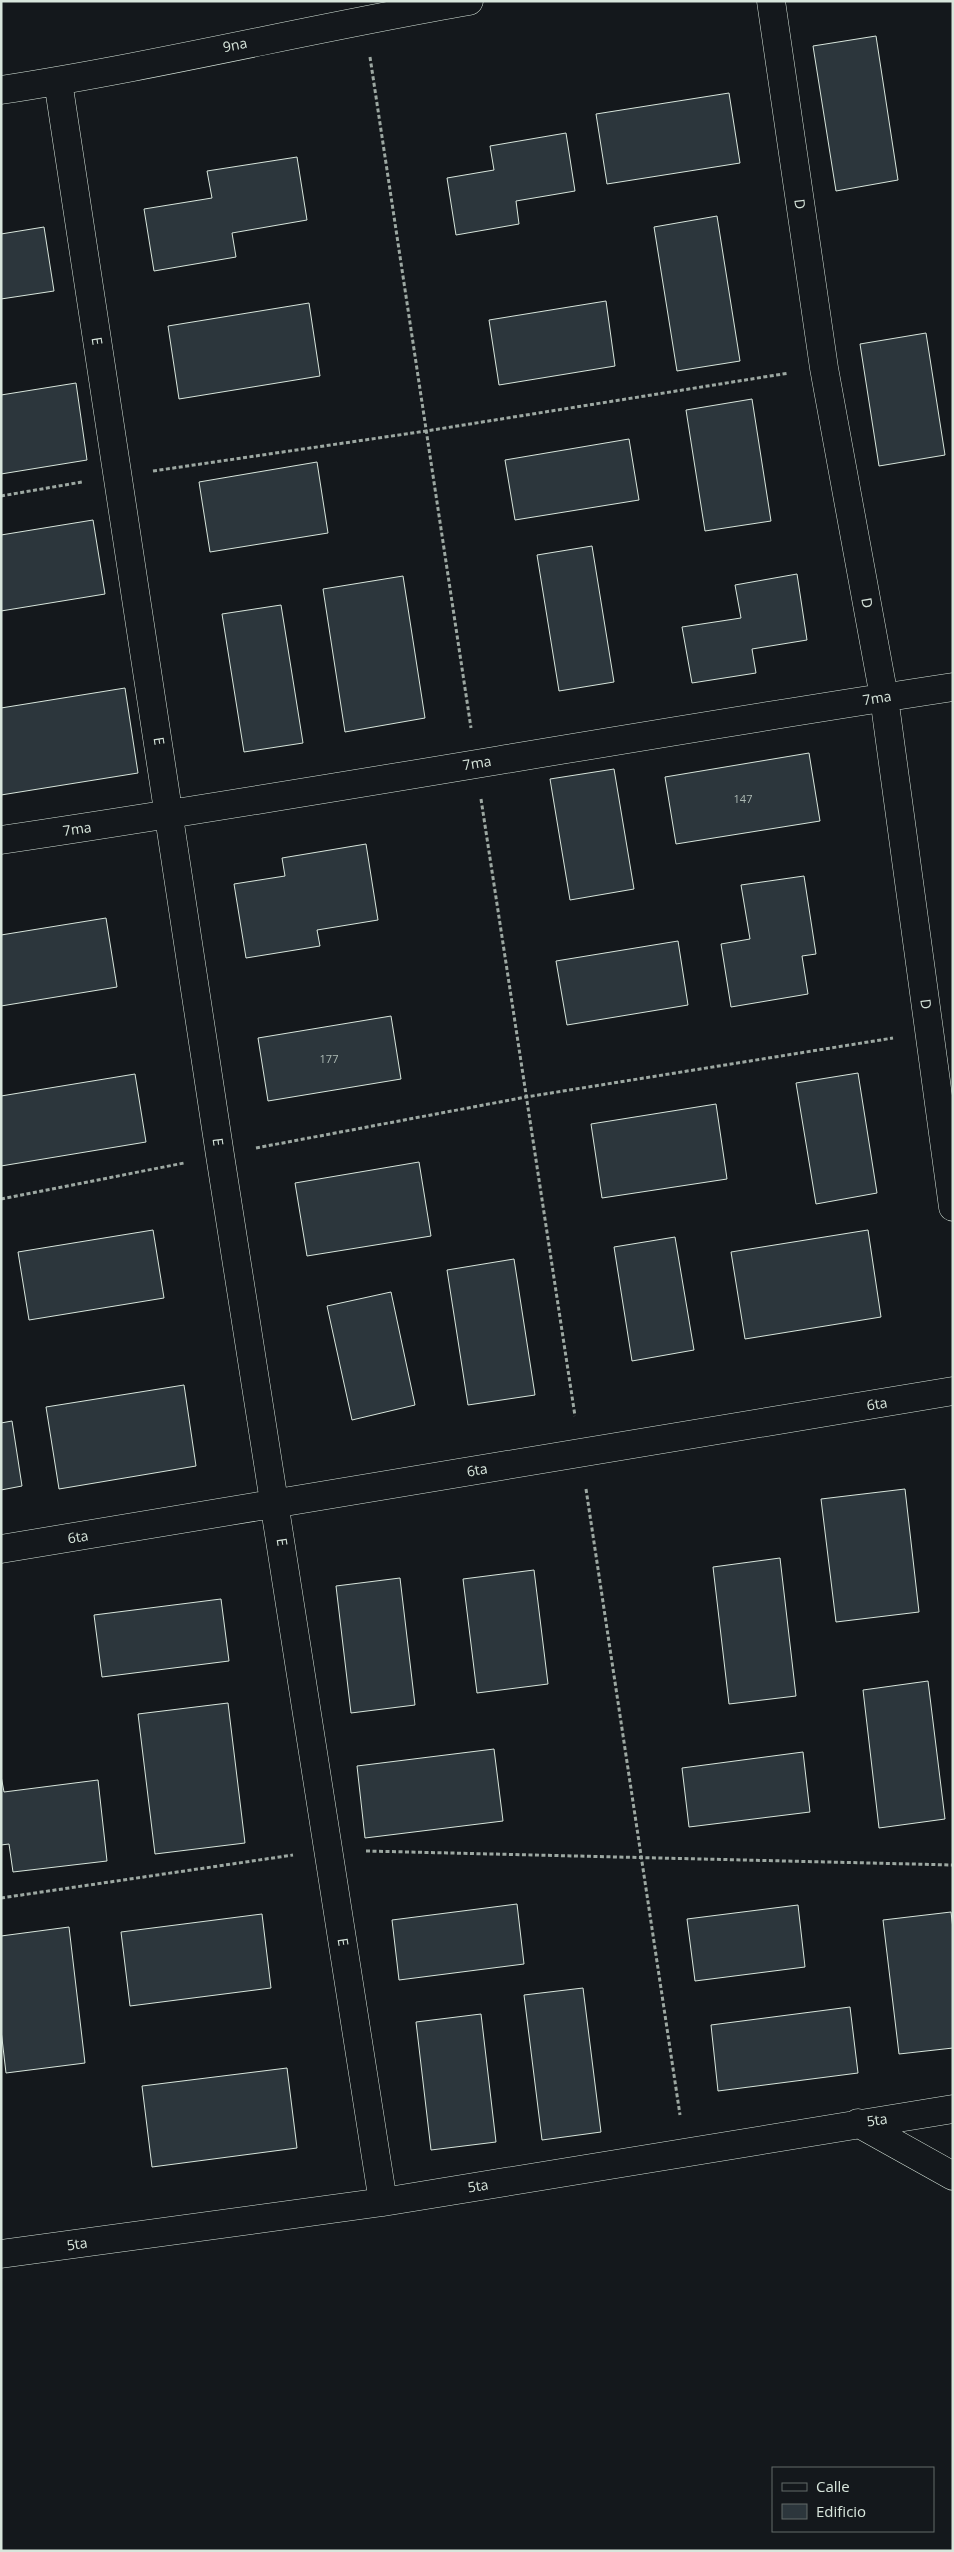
<svg xmlns="http://www.w3.org/2000/svg" width="954" height="2552" font-family="'Open Sans',sans-serif">
<rect width="100%" height="100%" fill="#14181c"/>
<!-- building -->
<path fill="#2c363c" stroke="#d8e6dc" d="M876,36L898,180L836,191L813,46Z
M729,93L740,163L607,184L596,114Z
M566,133L575,191L516,201L519,224L456,235L447,178L494,170L490,146Z
M297,157L307,220L232,233L236,257L154,271L144,209L212,198L207,171Z
M717,216L740,361L677,371L654,227Z
M44,227L54,291L1,299V234Z
M606,301L615,366L499,385L489,320Z
M309,303L320,376L179,399L168,326Z
M926,333L945,455L879,466L860,344Z
M76,383L87,460L1,474V395Z
M752,399L771,521L705,531L686,410Z
M629,439L639,500L515,520L505,460Z
M317,462L328,533L210,552L199,482Z
M93,520L105,594L1,611V535Z
M592,546L614,682L559,691L537,555Z
M797,574L807,640L752,649L756,673L692,683L682,627L741,618L735,585Z
M403,576L425,718L345,732L323,589Z
M281,605L303,743L244,752L222,614Z
M125,688L138,773L1,795V708Z
M809,753L820,821L676,844L665,777Z
M614,769L634,889L570,900L550,779Z
M366,844L378,920L317,930L320,946L246,958L234,884L285,876L282,858Z
M804,876L816,954L802,956L808,994L731,1007L721,944L750,939L741,885Z
M106,918L117,987L1,1006V935Z
M678,941L688,1005L567,1025L556,961Z
M391,1016L401,1079L268,1101L258,1038Z
M858,1073L877,1193L816,1204L796,1083Z
M135,1074L146,1142L1,1166V1096Z
M716,1104L727,1179L602,1198L591,1124Z
M419,1162L431,1236L307,1256L295,1183Z
M153,1230L164,1298L29,1320L18,1252Z
M868,1230L881,1317L745,1339L731,1252Z
M675,1237L694,1350L632,1361L614,1247Z
M514,1259L535,1395L468,1405L447,1270Z
M391,1292L415,1405L352,1420L327,1306Z
M184,1385L196,1466L59,1489L46,1407Z
M12,1421L22,1486L1,1490V1423Z
M905,1489L919,1612L836,1622L821,1499Z
M780,1558L796,1696L729,1704L713,1567Z
M534,1570L548,1684L477,1693L463,1579Z
M400,1578L415,1705L351,1713L336,1586Z
M221,1599L229,1661L102,1677L94,1615Z
M928,1681L945,1819L879,1828L863,1690Z
M228,1703L245,1843L155,1854L138,1714Z
M494,1749L503,1821L365,1838L357,1766Z
M803,1752L810,1812L689,1827L682,1768Z
M1,1776L4,1792L98,1780L107,1861L13,1872L9,1844L1,1845Z
M517,1904L524,1964L399,1980L392,1920Z
M798,1905L805,1967L695,1981L687,1919Z
M951,1912L953,1929V2048L899,2054L883,1920Z
M262,1914L271,1988L130,2006L121,1932Z
M69,1927L85,2063L6,2073L1,2030V1936Z
M583,1988L601,2132L542,2140L524,1995Z
M850,2007L858,2073L718,2091L711,2025Z
M481,2014L496,2142L431,2150L416,2022Z
M287,2068L297,2148L152,2167L142,2086Z"/>
<g fill="none" stroke-linecap="round" stroke-linejoin="round">
<!-- minor casing -->
<g stroke="#d8e6dc" stroke-width="29">
<path id="minor" d="M771,1L824,368L884,697L953,1207
M58,81L220,1155L383,2202
M1,90C158,66 312,28 469,1
M1,840C319,793 635,735 953,687
M1,1549L953,1391
M858,2123L953,2176
M1,2254L383,2202L953,2109"/>
</g>
<!-- path -->
<path stroke="#9da8a2" stroke-width="3" stroke-dasharray="4 2.5" stroke-linecap="butt" d="M370,57L471,728
M153,471L426,431L789,373
M1,496L82,482
M481,799L575,1416
M256,1148L526,1097L893,1038
M1,1199L184,1163
M586,1489L680,2115
M366,1851L953,1865
M1,1898L293,1855"/>
<!-- minor -->
<use href="#minor" stroke="#14181c" stroke-width="28"/>
</g>
<g text-anchor="middle" stroke-width="4" stroke-linejoin="round" paint-order="stroke">
<!-- number labels -->
<g font-size="11" fill="#adbab4">
<text x="743" y="803">147</text>
<text x="329" y="1063">177</text>
</g>
<!-- street labels -->
<g font-size="14" fill="#d8e6dc" stroke="#14181c">
<text transform="translate(235 45) rotate(-11)" y="5">9na</text>
<text transform="translate(800 204) rotate(82)" y="5">D</text>
<text transform="translate(97 341) rotate(81)" y="5">E</text>
<text transform="translate(867 603) rotate(80)" y="5">D</text>
<text transform="translate(877 698) rotate(-9)" y="5">7ma</text>
<text transform="translate(159 741) rotate(81)" y="5">E</text>
<text transform="translate(477 763) rotate(-9)" y="5">7ma</text>
<text transform="translate(77 829) rotate(-8)" y="5">7ma</text>
<text transform="translate(926 1004) rotate(82)" y="5">D</text>
<text transform="translate(218 1142) rotate(82)" y="5">E</text>
<text transform="translate(877 1404) rotate(-9)" y="5">6ta</text>
<text transform="translate(477 1470) rotate(-10)" y="5">6ta</text>
<text transform="translate(78 1537) rotate(-9)" y="5">6ta</text>
<text transform="translate(282 1542) rotate(81)" y="5">E</text>
<text transform="translate(343 1942) rotate(81)" y="5">E</text>
<text transform="translate(877 2120) rotate(-8)" y="5">5ta</text>
<text transform="translate(478 2186) rotate(-9)" y="5">5ta</text>
<text transform="translate(77 2244) rotate(-8)" y="5">5ta</text>
</g>
</g>
<!-- border -->
<rect width="954" height="2552" fill="none" stroke="#d8e6dc" stroke-width="5"/>
<!-- legend -->
<rect x="772" y="2467" width="162" height="65" fill="#14181c" stroke="#626a69"/>
<rect x="782" y="2483" width="25" height="8" fill="#14181c" stroke="#626a69"/>
<text x="816" y="2492" font-size="15" fill="#d8e6dc">Calle</text>
<rect x="782" y="2504" width="25" height="15" fill="#2c363c" stroke="#626a69"/>
<text x="816" y="2517" font-size="15" fill="#d8e6dc">Edificio</text>
</svg>
